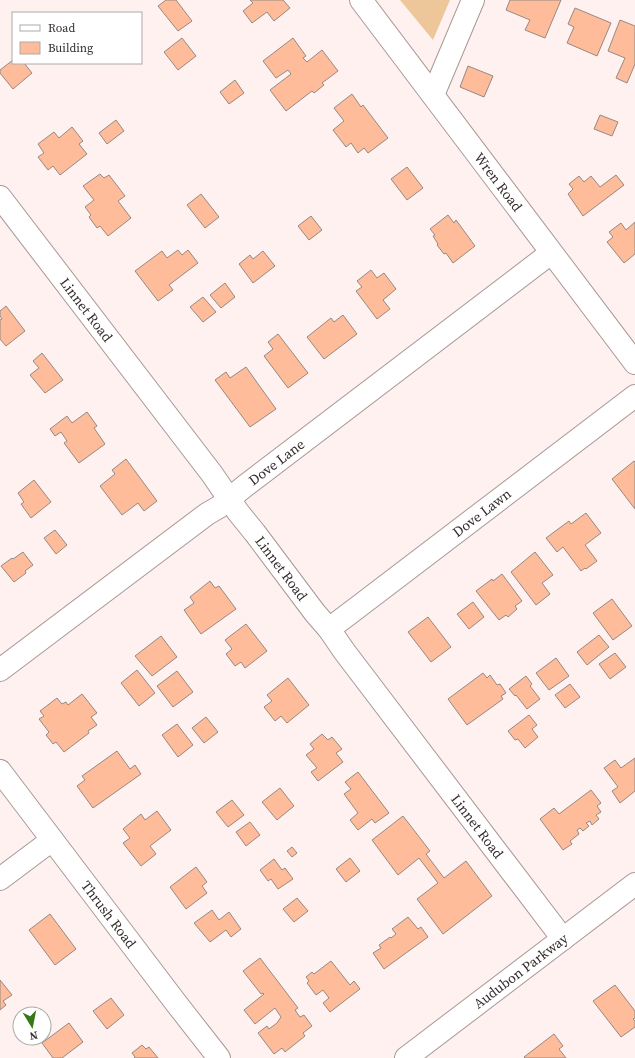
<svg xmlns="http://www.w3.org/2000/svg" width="635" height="1058" font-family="'Source Serif 4',serif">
<rect width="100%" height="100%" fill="#fff1ef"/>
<!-- green -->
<path fill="#edc79a" d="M400,0H450L433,40Z"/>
<!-- building -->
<path fill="#febc9a" stroke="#968982" d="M166,0H176L192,21L178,31L158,6Z
M250,0H283L290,8L274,21L267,12L252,23L243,11L253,3Z
M510,0H561L545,38L525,30L530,20L506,10Z
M575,8L611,23L597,56L567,43L574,27L568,24Z
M620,20L635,26V64L627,83L616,78L625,58L608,51Z
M182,38L196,56L178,70L164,52Z
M293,38L306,56L303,58L307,62L322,50L338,71L322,83L324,85L314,93L312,91L286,111L270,90L291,74L288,70L276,78L263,61Z
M13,60V63H24L32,73L13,89L0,73V70Z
M468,66L493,76L484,97L460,87Z
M235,80L244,93L229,104L220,92Z
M352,94L361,107L363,105L388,138L368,153L364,148L358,153L351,143L346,147L333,130L344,121L334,108Z
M600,115L618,122L612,136L594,129Z
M116,120L124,131L107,144L99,133Z
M72,127L83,141L79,144L87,154L60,175L53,166L48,170L38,157L44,153L38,144L54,132L59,138Z
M407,167L423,188L407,200L391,179Z
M100,174L104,178L109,175L125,196L118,201L131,218L108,236L100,226L97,228L89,217L91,215L85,207L94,200L83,186Z
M616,175L624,185L583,216L568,194L573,189L569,184L579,176L584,182L591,176L600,187Z
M201,194L219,217L205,228L187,205Z
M448,215L454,223L456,220L475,246L453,263L446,253L444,254L437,245L438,244L433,236L435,235L430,229Z
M311,216L322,230L309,240L298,226Z
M635,222V254L624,263L607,242L613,237L609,232L621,223L626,230Z
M178,250L182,255L188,250L198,263L169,285L173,290L158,301L135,271L162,251L167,258Z
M263,251L275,266L253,283L239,264L250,255L253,259Z
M371,270L377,278L384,273L396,289L383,300L390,309L377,319L356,291L362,287L357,281Z
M225,283L235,297L221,308L210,295Z
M203,297L216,312L203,322L190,307Z
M6,306L25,331L6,346L0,339V320L2,319L0,316V311Z
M343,315L357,334L324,359L307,337L331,318L334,322Z
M278,334L308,373L288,388L264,356L273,349L268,342Z
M42,353L63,380L45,393L30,375L39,368L33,361Z
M246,367L276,409L250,427L215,380L226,372L230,378Z
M87,412L97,426L94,428L105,444L79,463L64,443L67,441L61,432L55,436L50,429L67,416L72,423Z
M126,459L157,501L144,511L138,503L122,515L100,486L115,474L112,470Z
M634,461L635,462V509L612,479Z
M34,480L51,502L31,518L21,504L24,502L18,493Z
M586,513L601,533L585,545L597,561L586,569L585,568L581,571L563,547L557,552L546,538L569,521L571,524Z
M55,530L67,545L56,554L44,538Z
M23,552L33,565L25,571L26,573L14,582L1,566L12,558L13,559Z
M535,552L553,575L542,583L550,594L536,605L511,572Z
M502,574L522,601L515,606L517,609L508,617L506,615L499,620L476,591L492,579L493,581Z
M210,581L215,588L219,586L236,609L201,634L184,610L194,603L190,597Z
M612,599L632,626L613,640L593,613Z
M473,602L484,617L469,629L457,614Z
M428,617L451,647L431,662L408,632Z
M246,624L267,651L245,668L241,662L235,666L226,654L232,649L225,640Z
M599,635L609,647L587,665L577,652Z
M161,636L177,657L152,676L135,656Z
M615,653L626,667L610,679L599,664Z
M556,658L569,676L549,690L536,673Z
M137,670L155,693L139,706L121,683Z
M177,671L193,692L173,707L157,686Z
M483,673L487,678L490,675L497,685L500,684L506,693L501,696L503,699L467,725L448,699Z
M526,676L532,684L530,686L540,699L527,709L516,695L515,696L509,689Z
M288,678L309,705L287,723L281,716L275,721L264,707L272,701L267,695Z
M570,684L580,697L565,708L555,695Z
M82,694L97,713L91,717L97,725L88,731L89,733L64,752L56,742L53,744L46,735L49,732L39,719L44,716L40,711L57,698L62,704L66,702L68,705Z
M529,715L537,725L532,729L538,737L525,748L518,739L515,740L508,731Z
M206,717L218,732L204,743L192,728Z
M177,724L193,745L178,757L162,735Z
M322,734L328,740L332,737L342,749L336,753L343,762L318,781L311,772L317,768L306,755L314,749L310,744Z
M117,751L130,769L135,765L141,774L93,808L77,786L85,780L82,776Z
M635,758V791L620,803L612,791L618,787L604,768L615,760L621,768Z
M358,772L389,813L375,823L372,819L358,830L350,820L358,813L344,794L351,789L345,782Z
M280,788L294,806L277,820L262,802Z
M591,790L601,803L597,806L601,812L596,815L599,819L592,825L590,821L586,823L589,826L583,831L580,828L577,830L579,834L570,841L572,844L563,850L540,819L554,808L559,814Z
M232,800L244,815L228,827L216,812Z
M157,811L171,830L150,846L156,854L141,866L123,843L130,838L123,829L141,814L145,820Z
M403,816L430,851L426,854L444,878L466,861L492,896L443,934L417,899L438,883L419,858L398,875L372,840Z
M250,822L260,835L246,846L236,832Z
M292,847L297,853L292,857L287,851Z
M350,858L360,871L346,882L336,869Z
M274,859L282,870L285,868L293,879L278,889L271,879L268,881L260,870Z
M196,867L207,882L202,886L207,893L186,909L170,887Z
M297,898L308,911L294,922L283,909Z
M212,910L219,920L229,912L241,929L231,937L226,930L210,942L194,923Z
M50,914L76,949L55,965L29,930Z
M408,917L418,929L421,927L428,937L384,969L373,953L381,948L379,945L390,937L391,938L396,934L392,929Z
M260,958L298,1008L295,1010L300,1017L304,1015L312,1026L303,1033L305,1036L285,1052L282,1048L274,1054L258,1033L267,1026L269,1029L277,1023L281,1017L275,1008L255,1024L244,1010L264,994L263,993L261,994L243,971Z
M331,961L350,985L354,981L360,989L330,1012L323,1003L329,998L323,990L316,995L307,983L309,981L306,977L312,972L314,974Z
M0,980L12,995L3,1001L6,1005L0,1010Z
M615,985L635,1011V1018L633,1019L635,1021V1027L621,1037L593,1001Z
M111,998L124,1015L107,1029L93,1011Z
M69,1023L83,1042L62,1058H53L42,1043Z
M554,1034L563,1046L559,1049L566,1058H525L524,1057Z
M142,1045L146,1049L149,1047L158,1058H134L135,1057L132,1053Z"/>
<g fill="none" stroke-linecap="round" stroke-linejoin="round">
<!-- minor casing -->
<g stroke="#a89896" stroke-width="24">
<g id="minor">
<path id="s1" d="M361,0L635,363"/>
<path d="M433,95L473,0"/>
<path id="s2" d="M0,197L212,474L238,512L255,533L315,613L329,629L344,651L563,939"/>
<path id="s3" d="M329,629L362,604L635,396"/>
<path id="s4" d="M0,670L207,514L219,507L245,486L551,253"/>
<path id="s5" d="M0,771L176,1003L219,1058"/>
<path d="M0,879L52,840"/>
<path id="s6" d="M406,1058L635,884"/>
</g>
</g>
<!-- minor -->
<use href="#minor" stroke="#fff" stroke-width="22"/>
</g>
<g text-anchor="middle" stroke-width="4" stroke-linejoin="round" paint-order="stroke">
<!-- street labels -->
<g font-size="14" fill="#322c2b" stroke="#fff">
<text dy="5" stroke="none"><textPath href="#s1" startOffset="228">Wren Road</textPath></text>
<text dy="5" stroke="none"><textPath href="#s2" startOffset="142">Linnet Road</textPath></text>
<text dy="5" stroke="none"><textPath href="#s4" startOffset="346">Dove Lane</textPath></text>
<text dy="5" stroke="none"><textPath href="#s3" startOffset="192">Dove Lawn</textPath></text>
<text dy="5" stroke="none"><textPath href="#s2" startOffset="466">Linnet Road</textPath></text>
<text dy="5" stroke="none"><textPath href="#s2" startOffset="790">Linnet Road</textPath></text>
<text dy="5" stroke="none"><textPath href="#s5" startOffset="180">Thrush Road</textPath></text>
<text dy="5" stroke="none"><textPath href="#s6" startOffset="144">Audubon Parkway</textPath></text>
</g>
</g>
<!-- legend -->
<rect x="12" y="12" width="130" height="52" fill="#ffffff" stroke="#adabaa"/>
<rect x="20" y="25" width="20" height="6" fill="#ffffff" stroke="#adabaa"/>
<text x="48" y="32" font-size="12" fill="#322c2b">Road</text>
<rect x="20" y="42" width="20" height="12" fill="#febc9a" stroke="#adabaa"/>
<text x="48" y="52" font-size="12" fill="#322c2b">Building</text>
<!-- north arrow -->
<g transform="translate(32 1026) rotate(170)"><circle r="19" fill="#ffffff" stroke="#adabaa"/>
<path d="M0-3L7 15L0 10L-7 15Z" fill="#377816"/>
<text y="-6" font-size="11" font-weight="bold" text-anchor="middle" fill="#322c2b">N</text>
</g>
</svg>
